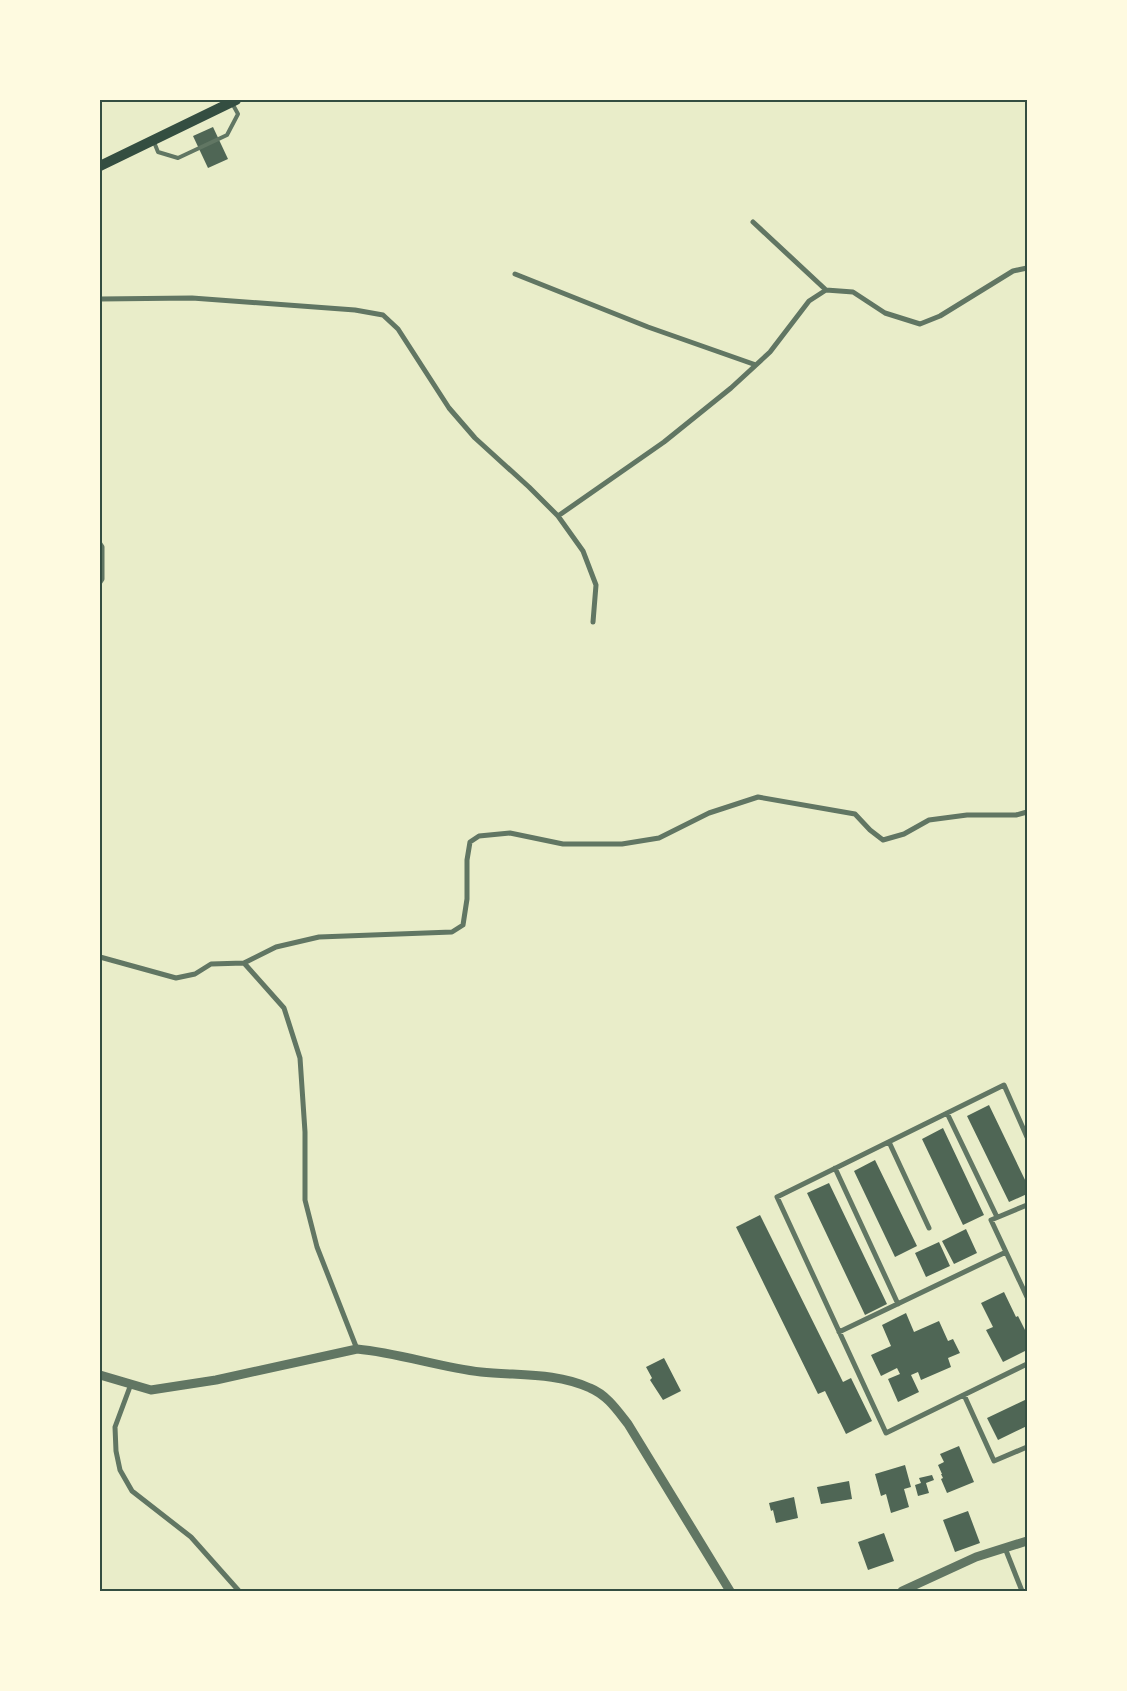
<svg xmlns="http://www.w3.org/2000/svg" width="1127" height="1691" font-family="'Times New Roman',serif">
<rect width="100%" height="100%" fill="#e9edc9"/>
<!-- building -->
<path fill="#4f6655" d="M213,127L228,159L208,168L193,136Z
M989,1105L1027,1184V1194L1009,1202L967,1116Z
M943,1128L984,1215L963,1225L922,1139Z
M875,1160L917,1246L895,1257L854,1171Z
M829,1183L887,1304L865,1315L807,1193Z
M760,1215L843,1382L851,1378L872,1421L846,1434L825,1391L818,1394L736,1227Z
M966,1229L977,1253L954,1264L942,1241Z
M939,1242L950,1266L926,1277L915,1253Z
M1004,1292L1016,1317L1018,1316L1027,1334V1350L1003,1362L986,1330L993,1327L981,1303Z
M906,1313L914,1332L939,1321L948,1341L953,1339L960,1353L948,1358L951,1367L921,1380L918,1372L911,1375L919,1392L898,1402L888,1379L900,1374L897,1368L881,1376L871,1355L891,1346L882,1325Z
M664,1358L681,1391L663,1400L650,1380L652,1378L646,1367Z
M1027,1399V1426L998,1440L987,1418Z
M959,1446L974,1482L947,1493L941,1479L943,1478L941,1474H942L938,1465L944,1462L940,1454Z
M905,1465L911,1487L904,1489L909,1507L891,1513L886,1494L881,1496L875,1474Z
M932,1475L934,1480L926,1483L929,1493L918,1496L915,1485L921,1483L919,1478Z
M849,1481L852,1499L821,1504L817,1487Z
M794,1497L798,1518L776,1523L773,1510L771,1511L769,1503Z
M968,1511L980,1543L955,1552L943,1520Z
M884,1533L894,1561L868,1570L858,1542Z"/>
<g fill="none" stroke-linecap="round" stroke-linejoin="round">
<!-- service -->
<path stroke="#617663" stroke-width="4" d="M154,142L158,152L178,158L227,135L238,114L232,103"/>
<!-- minor -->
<path stroke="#617663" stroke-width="5" d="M753,222L826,290
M515,274L648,327L756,365
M100,299L192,298L355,310L383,315L398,329L449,408L475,438L529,487L558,516L664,442L731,388L770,352L809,301L826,290L853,292L885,313L920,324L940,316L1013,271L1027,268
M558,516L583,551L596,585L593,622
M100,544L102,547V579L100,582
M100,957L176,978L195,974L211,964L244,963L276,947L319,937L452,932L463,925L467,899V860L470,842L479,836L510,833L563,844H622L659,838L709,813L758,797L855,814L870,830L883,840L904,834L929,820L967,815H1016L1027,812
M244,963L284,1008L300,1058L305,1132V1200L317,1247L357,1349
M947,1113L997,1217
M1027,1137L1004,1085L777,1197L886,1433L1027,1364
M889,1142L929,1228
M835,1168L898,1304
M1027,1205L991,1220L1027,1297
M839,1332L1006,1252
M131,1384L115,1427L116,1451L120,1470L132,1491L191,1537L239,1591
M964,1395L994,1461L1027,1447
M1005,1548L1022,1591"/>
<!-- tertiary -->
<path stroke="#617663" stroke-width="9" d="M100,1375L151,1390L216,1380L357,1349C399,1353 439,1367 481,1372C518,1376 555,1372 590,1388C607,1395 617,1410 628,1424L730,1591
M902,1591L976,1557L1027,1541"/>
<!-- secondary -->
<path stroke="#344e41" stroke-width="10" d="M100,166L236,100"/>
</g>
<!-- border -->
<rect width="1127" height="1691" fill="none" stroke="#fefae0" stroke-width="202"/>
<rect x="101" y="101" width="925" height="1489" fill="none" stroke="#344e41" stroke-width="2"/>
</svg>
